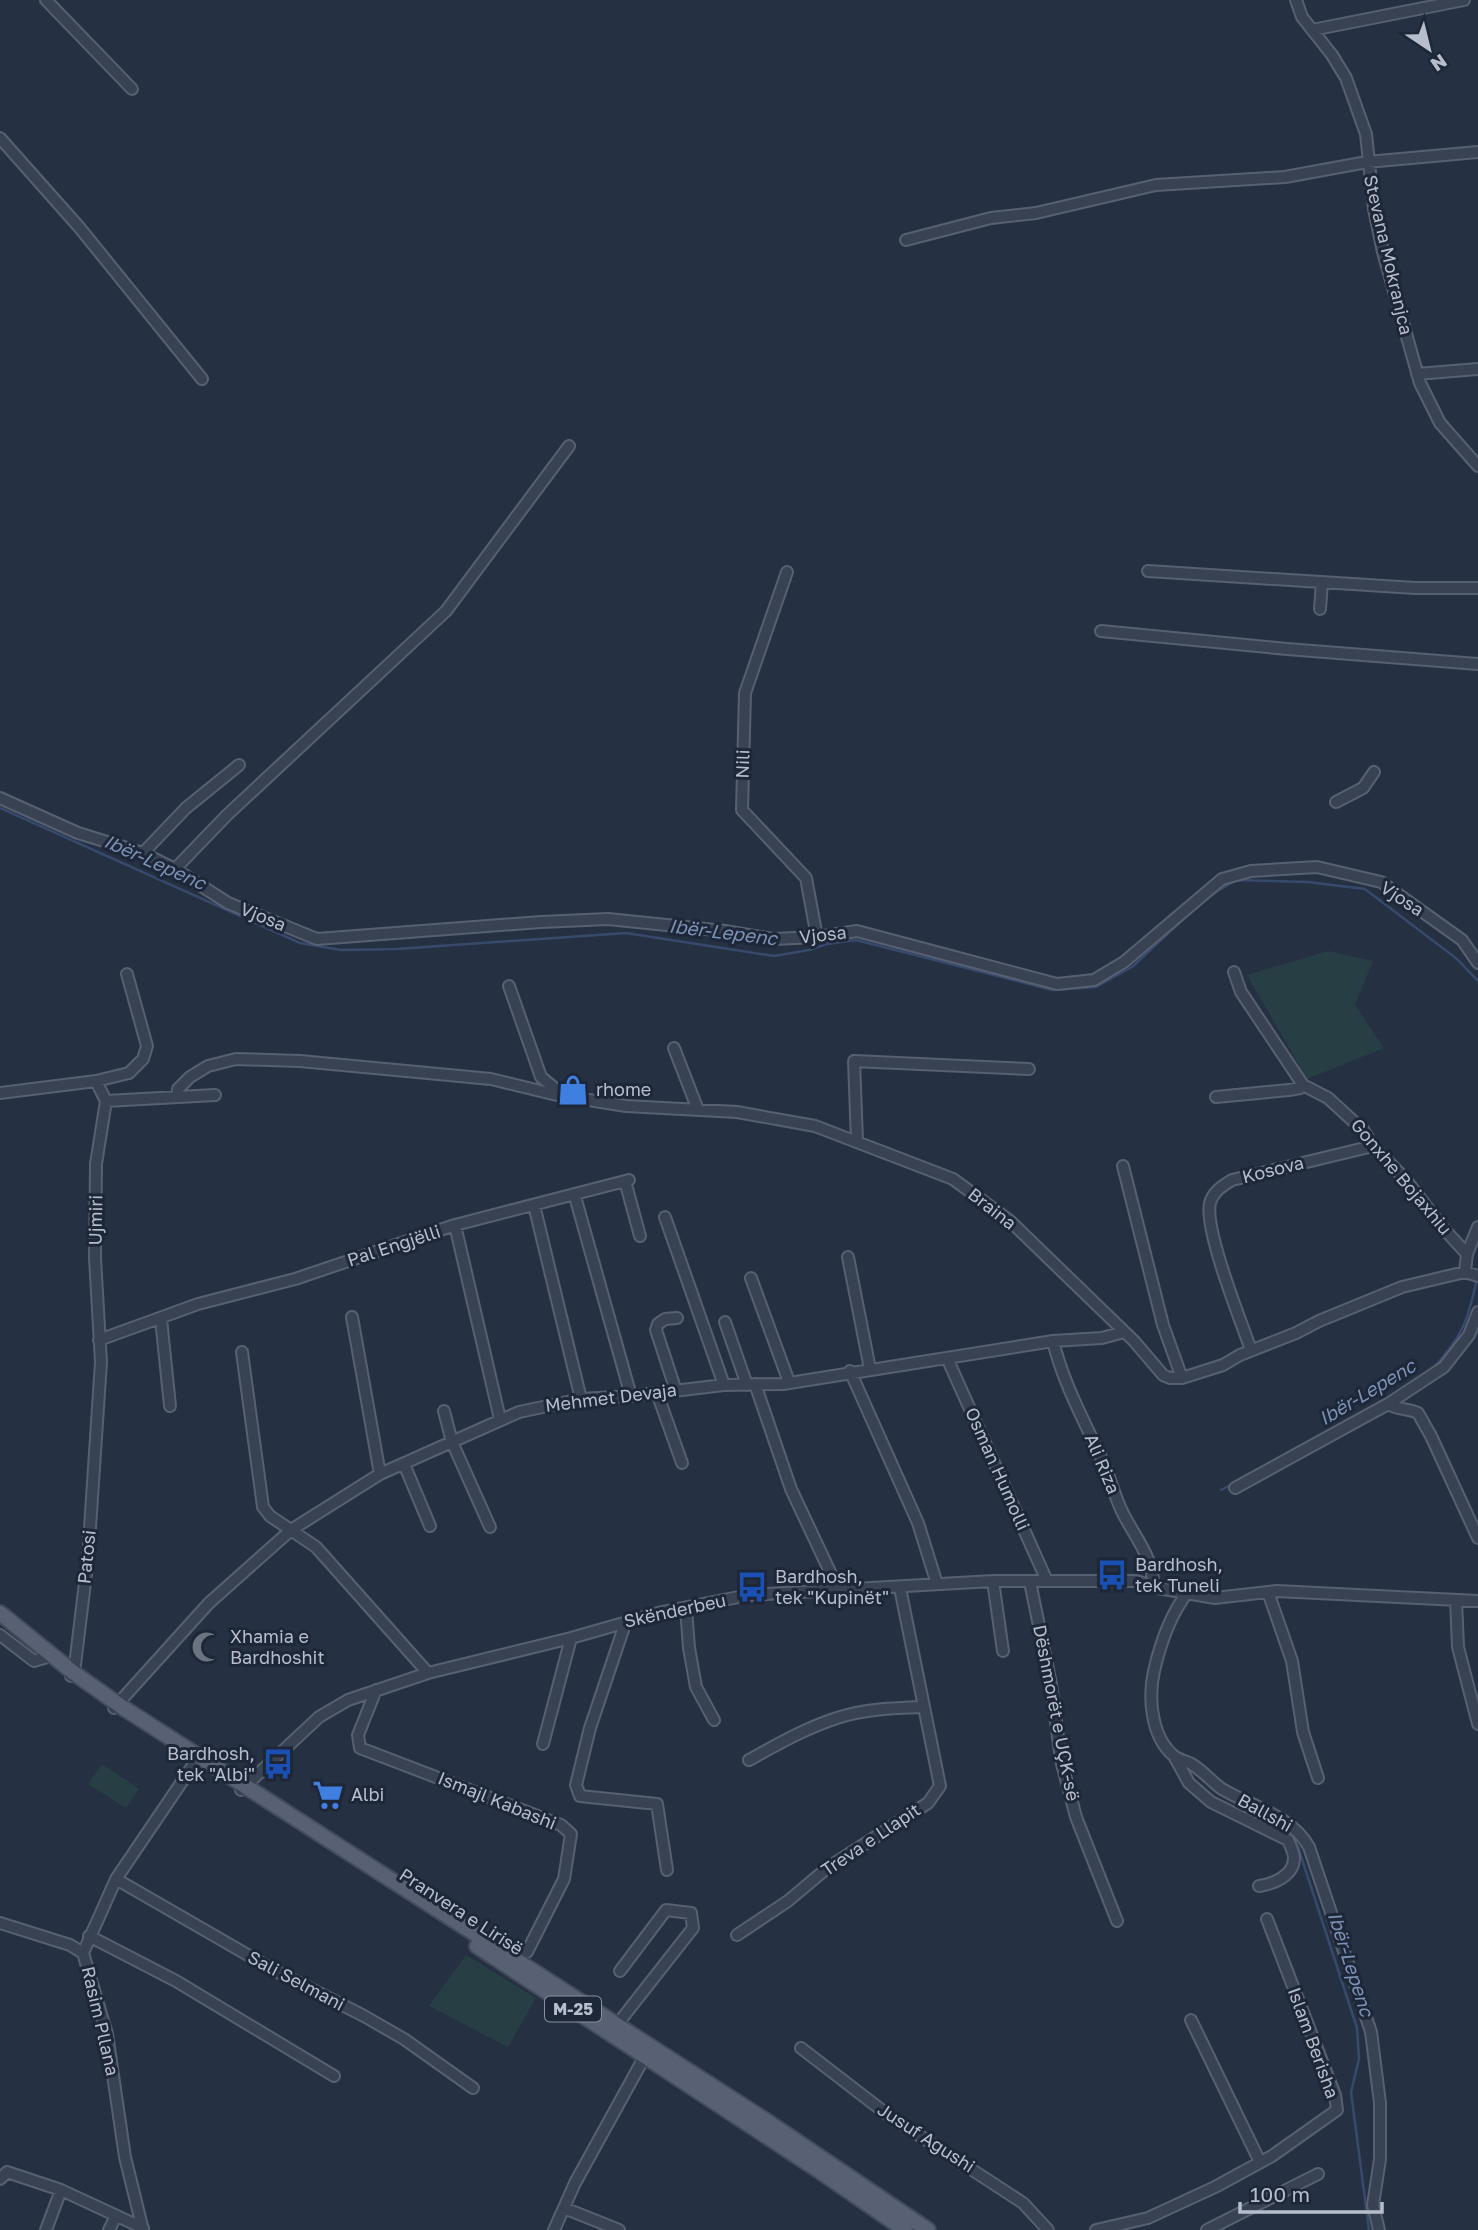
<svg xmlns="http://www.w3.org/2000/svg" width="1478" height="2230" font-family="'Golos Text',sans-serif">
<rect width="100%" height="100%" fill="#253043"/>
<!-- green -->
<path fill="#273f44" d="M1328,951L1373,961L1355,1005L1384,1048L1307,1079L1247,975Z
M102,1764L139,1789L126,1808L88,1784Z
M466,1955L536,1998L508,2047L429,2006Z"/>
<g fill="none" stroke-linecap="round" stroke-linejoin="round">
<!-- stream -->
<path stroke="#374a6c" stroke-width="2.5" d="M0,808L300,943L341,950L397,949L626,933L774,956L809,950L827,944L856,940L1052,990L1096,987L1132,967L1192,911
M1208,897L1236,880L1308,882L1365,889L1457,959L1478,981
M1433,1368C1462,1338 1468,1320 1477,1279
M1221,1490L1233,1484
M1267,1824L1283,1832
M1294,1840L1298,1847L1357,2028L1359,2059L1351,2092L1369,2230"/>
<!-- minor casing -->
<g stroke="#576070" stroke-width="14">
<path id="minor" d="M46,0L132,89
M1296,0L1302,17L1332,55L1346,78L1366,134L1374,209L1383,252L1420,383L1440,423L1478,466
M1312,30L1464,0
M0,138L79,227L202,379
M906,240L991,218L1036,213L1156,185L1285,177L1367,162L1478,152
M1417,374L1478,369
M1148,571L1415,588H1478
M787,572L745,693L742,810L806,878L817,937
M1320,609L1322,582
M1101,631L1287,649L1478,664
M0,798L78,833L143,853L175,869L228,903L317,939L541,922L608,919L725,931L773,939L817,937L857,931L1057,984L1094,980L1124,962L1222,879L1251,871L1317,867L1381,882L1462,940L1478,963
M1336,802L1363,788L1374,772
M143,853L186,808L239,765
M175,869L227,815L446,611L569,446
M1234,972L1241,992L1303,1085L1328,1098L1364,1131L1373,1146L1406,1180L1444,1229L1467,1254L1465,1272
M509,986L541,1077L564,1096L626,1106L737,1112L815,1126L953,1179L1010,1221L1134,1341L1163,1375L1170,1378H1182L1223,1365L1240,1355L1296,1333L1319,1321L1402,1287L1465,1272L1478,1276
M674,1048L698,1110
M0,1093L96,1081L129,1073L143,1059L147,1046L127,974
M177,1097L178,1089L190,1077L208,1066L236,1059L300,1061L491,1079L561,1096
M1216,1097L1289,1090L1300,1088L1303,1085
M106,1101L215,1095
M857,1141L854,1061L1029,1069
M1123,1166L1163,1325L1182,1378
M625,1181L640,1236
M576,1200L631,1396
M534,1205L581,1399
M665,1217L724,1385
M455,1225L500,1419
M1467,1254L1478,1227
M848,1257L870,1369
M751,1278L789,1382
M352,1317L380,1474
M161,1319L170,1406
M725,1322L747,1385
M99,1340L198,1304L295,1279L455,1225L629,1180
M1053,1341C1064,1386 1086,1424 1105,1466C1110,1479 1114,1493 1120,1507C1130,1531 1155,1558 1153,1586
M1251,1350C1241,1321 1204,1230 1210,1203C1213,1192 1222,1186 1232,1180L1373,1146
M242,1352L263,1507L270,1516L316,1547L428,1673
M947,1358L1047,1581
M850,1371L918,1523L937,1584
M755,1384L791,1489L839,1591
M676,1391L656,1330L658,1324L665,1319L677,1318
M657,1393L682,1463
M1388,1404C1397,1410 1408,1408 1418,1413L1431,1436L1478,1538
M444,1411L452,1442L490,1527
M404,1464L430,1526
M1235,1488L1388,1404L1444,1367L1469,1335L1478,1312
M993,1581L1003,1651
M1030,1582L1051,1684L1061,1760L1076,1817L1117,1921
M1268,1592L1292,1661L1303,1732L1318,1778
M1187,1593C1171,1614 1160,1645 1154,1671C1148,1698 1151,1737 1174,1756C1180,1761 1188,1761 1193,1765C1204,1772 1212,1782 1222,1789C1252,1807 1291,1815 1309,1847L1371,2032L1380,2103V2159L1373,2205L1379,2230
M1456,1600L1458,1647L1478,1724
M686,1608L689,1648L696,1687L714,1720
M626,1621L590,1728L576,1785L580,1796L657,1804L667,1870
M0,1635L34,1661L47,1657
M71,1676L74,1673L88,1558L101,1362L95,1258L96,1164L106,1101L96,1081
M376,1690L358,1735L360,1748L561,1825L571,1834L564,1879L527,1952
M114,1708L209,1603L291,1530L380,1474L519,1412L581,1399L631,1396L724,1385L783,1384L1053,1341L1102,1338L1124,1332
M543,1744L571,1638
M1174,1756L1189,1783L1211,1802L1288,1840C1290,1845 1294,1852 1294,1858C1294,1876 1273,1884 1259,1886
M749,1760C778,1744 806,1728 837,1718C864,1709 894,1708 923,1707
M241,1790L319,1717L348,1700L428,1673L571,1638L662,1612L749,1595L993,1581H1136L1158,1588L1215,1598L1277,1591L1478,1601
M116,1879L272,1969L364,2016L404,2039L473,2088
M0,1923L70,1945L83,1953
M737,1935L788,1901L826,1869L928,1803L940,1786L900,1588
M89,1936L176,1981L334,2076
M1191,2020L1260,2162
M616,2026L693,1928L691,1913L666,1910L620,1971
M801,2048L888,2115L1023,2203L1048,2230
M0,2179L7,2172L61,2190L143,2228
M564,2208L619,2230
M46,2230L61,2190
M109,2230L116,2216
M143,2230L125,2157L107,2034L83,1953L116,1879L198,1758
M554,2230L575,2183L645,2056
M1096,2230L1148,2218L1215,2187L1272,2156L1337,2110L1335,2095L1267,1919
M1207,2230L1318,2174"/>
</g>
<!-- major casing -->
<g stroke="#434b5c" stroke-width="18">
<path id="major" d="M0,1613L74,1673L122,1707L765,2120L928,2230
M477,1946L821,2172L905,2230"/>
</g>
<!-- minor -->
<use href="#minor" stroke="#394253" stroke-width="10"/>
<!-- major -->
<use href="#major" stroke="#576173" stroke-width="14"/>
</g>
<!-- icons -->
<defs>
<g id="shop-bare" transform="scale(2.415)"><path d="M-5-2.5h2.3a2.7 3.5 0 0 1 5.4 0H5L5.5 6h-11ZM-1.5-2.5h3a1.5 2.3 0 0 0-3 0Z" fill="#3f7fe0" stroke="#1e2738" stroke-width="2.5" paint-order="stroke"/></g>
<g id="bus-bare" transform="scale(2.415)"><path d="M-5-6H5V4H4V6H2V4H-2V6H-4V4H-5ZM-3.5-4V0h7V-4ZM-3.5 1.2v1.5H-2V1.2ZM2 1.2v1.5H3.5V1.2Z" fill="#1a4fb4" stroke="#1e2738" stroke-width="2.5" paint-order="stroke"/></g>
<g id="mosque-bare" transform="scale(2.415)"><path d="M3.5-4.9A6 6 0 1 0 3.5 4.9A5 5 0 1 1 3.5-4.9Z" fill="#6b7280" stroke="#1e2738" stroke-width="2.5" paint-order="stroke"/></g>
<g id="supermarket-bare" transform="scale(2.415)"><path d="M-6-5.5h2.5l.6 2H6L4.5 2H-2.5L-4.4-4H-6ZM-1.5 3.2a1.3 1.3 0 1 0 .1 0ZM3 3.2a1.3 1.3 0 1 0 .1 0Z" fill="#3f7fe0" stroke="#1e2738" stroke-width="2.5" paint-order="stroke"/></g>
</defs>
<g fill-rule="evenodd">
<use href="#shop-bare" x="573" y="1090"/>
<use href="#bus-bare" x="1112" y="1575"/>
<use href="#bus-bare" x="752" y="1587"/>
<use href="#mosque-bare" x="207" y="1647"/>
<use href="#bus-bare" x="278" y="1764"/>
<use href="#supermarket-bare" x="328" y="1795"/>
</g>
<g text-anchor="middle" stroke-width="6" stroke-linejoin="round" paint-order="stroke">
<!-- shield labels -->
<rect fill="#1e2738" stroke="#8891a0" stroke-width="2" x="545" y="1996.5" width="56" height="25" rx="5"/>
<g font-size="16" font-weight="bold" fill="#b6becd">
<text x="573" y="2015">M-25</text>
</g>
<!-- street labels -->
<g font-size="18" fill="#b6becd" stroke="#1e2738">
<text transform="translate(1388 255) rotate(77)" y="6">Stevana Mokranjca</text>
<text transform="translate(743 764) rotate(-88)" y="6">Nili</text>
<text transform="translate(1402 899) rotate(33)" y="6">Vjosa</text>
<text transform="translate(263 917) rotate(22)" y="6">Vjosa</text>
<text transform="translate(823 935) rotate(-6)" y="6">Vjosa</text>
<text transform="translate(1273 1170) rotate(-14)" y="6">Kosova</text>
<text transform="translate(1401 1177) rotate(50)" y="6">Gonxhe Bojaxhiu</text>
<text transform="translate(992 1209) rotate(38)" y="6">Braina</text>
<text transform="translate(96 1220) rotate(-89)" y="6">Ujmiri</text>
<text transform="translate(394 1246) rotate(-18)" y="6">Pal Engjëlli</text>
<text transform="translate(611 1398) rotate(-7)" y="6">Mehmet Devaja</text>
<text transform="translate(1102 1464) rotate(67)" y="6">Ali Riza</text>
<text transform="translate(997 1469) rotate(66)" y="6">Osman Humolli</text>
<text transform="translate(87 1557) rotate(-84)" y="6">Patosi</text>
<text transform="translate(675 1611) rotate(-12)" y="6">Skënderbeu</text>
<text transform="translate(1056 1713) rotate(79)" y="6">Dëshmorët e UÇK-së</text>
<text transform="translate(497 1801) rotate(22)" y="6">Ismajl Kabashi</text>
<text transform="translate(1265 1813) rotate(29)" y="6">Ballshi</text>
<text transform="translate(871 1840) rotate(-34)" y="6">Treva e Llapit</text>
<text transform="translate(461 1912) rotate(33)" y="6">Pranvera e Lirisë</text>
<text transform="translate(296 1981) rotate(28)" y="6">Sali Selmani</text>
<text transform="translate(100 2021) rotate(77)" y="6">Rasim Pllana</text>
<text transform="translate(1313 2043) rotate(70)" y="6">Islam Berisha</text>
<text transform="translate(926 2138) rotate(33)" y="6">Jusuf Agushi</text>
</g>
<!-- poi labels -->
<g font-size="18" fill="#b6becd" stroke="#1e2738" text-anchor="start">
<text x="596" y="1096">rhome</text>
<text x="1135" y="1571">Bardhosh,<tspan x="1135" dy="21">tek Tuneli</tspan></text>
<text x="775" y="1583">Bardhosh,<tspan x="775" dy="21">tek "Kupinët"</tspan></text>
<text x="230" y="1643">Xhamia e<tspan x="230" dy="21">Bardhoshit</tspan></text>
<text x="255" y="1760" text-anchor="end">Bardhosh,<tspan x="255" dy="21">tek "Albi"</tspan></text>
<text x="351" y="1801">Albi</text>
</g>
<!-- water labels -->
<g font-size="19" font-style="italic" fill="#7c91b6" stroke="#1e2738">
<text transform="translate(155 862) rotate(24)" y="7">Ibër-Lepenc</text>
<text transform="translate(723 932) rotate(7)" y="7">Ibër-Lepenc</text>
<text transform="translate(1367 1392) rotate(-31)" y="7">Ibër-Lepenc</text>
<text transform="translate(1351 1964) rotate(72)" y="7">Ibër-Lepenc</text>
</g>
</g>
<!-- north arrow -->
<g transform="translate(1429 49) rotate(145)" stroke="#1e2738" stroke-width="5" paint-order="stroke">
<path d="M0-5L12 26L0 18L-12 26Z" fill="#b6becd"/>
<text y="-10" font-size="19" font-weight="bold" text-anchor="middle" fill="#b6becd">N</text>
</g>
<!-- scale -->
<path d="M1240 2202v10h142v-10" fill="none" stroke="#b6becd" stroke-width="3.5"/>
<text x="1250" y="2202" font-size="21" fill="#b6becd" stroke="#1e2738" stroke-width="5" paint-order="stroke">100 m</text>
</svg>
